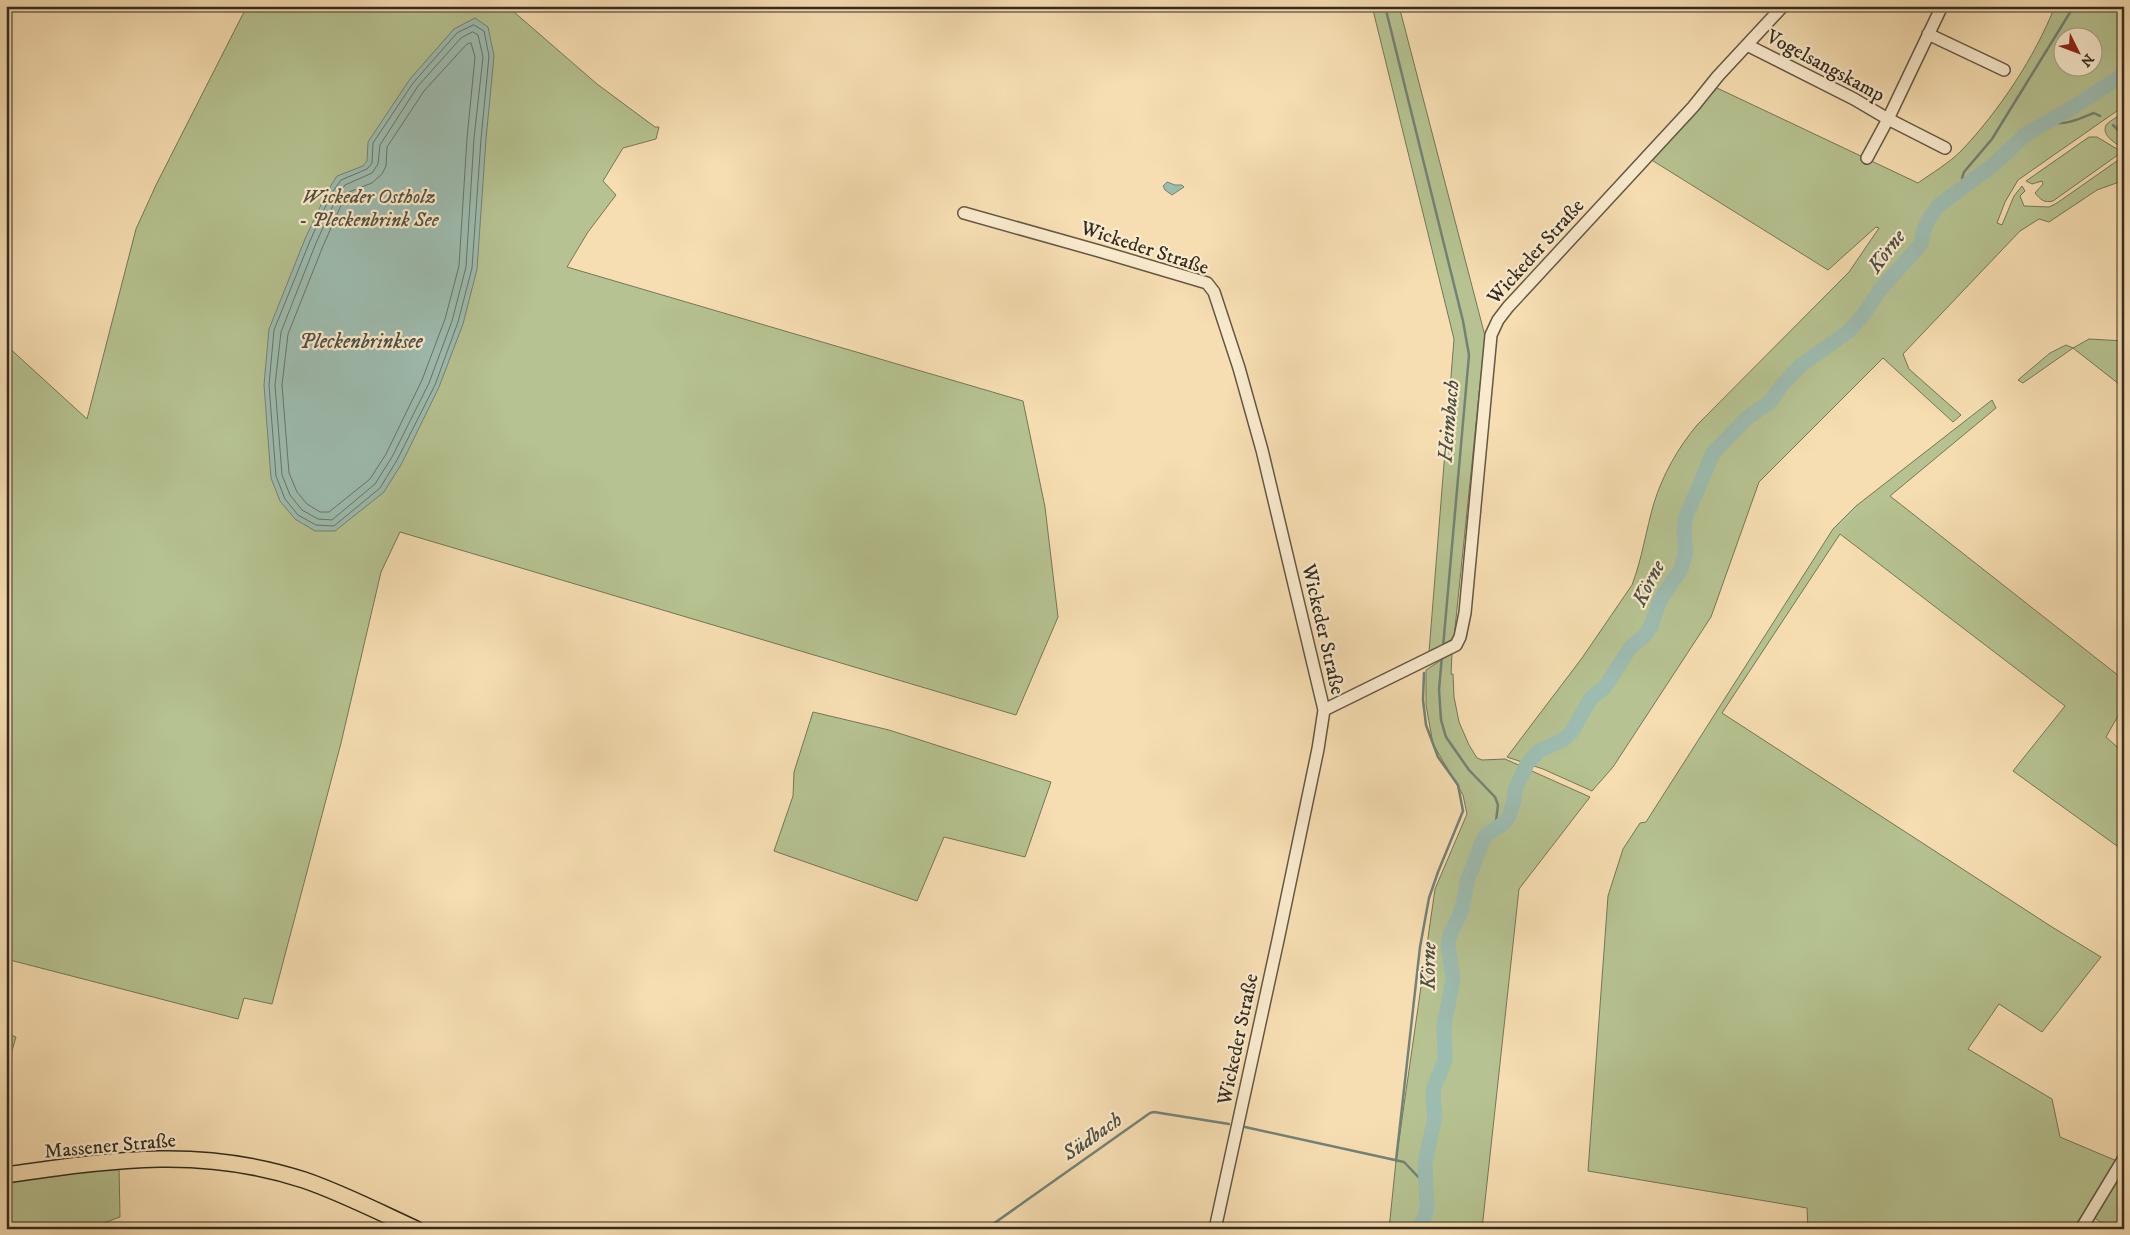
<svg xmlns="http://www.w3.org/2000/svg" width="2130" height="1235" font-family="'IM FELL DW Pica',serif">
<rect width="100%" height="100%" fill="#f6deb2"/>
<filter id="stains"><feTurbulence type="fractalNoise" baseFrequency=".004" numOctaves="4"/><feColorMatrix values="0 0 0 0 .2 0 0 0 0 .09 0 0 0 0 .02 0 0 0 .5 -.17"/></filter>
<radialGradient id="worn" r=".72"><stop offset=".6" stop-color="#630" stop-opacity="0"/><stop offset="1" stop-color="#630" stop-opacity=".3"/></radialGradient>
<!-- green -->
<path fill="#b6c291" stroke="#757658" fill-rule="evenodd" d="M247,6H507L597,84L655,127H659L656,139L623,148L603,181L616,195L588,232L567,267L1023,401L1045,507L1058,617L1016,715L400,532L381,572L341,743L272,1004L244,998L238,1019L6,959V345L87,419L136,229L156,185Z
M1372,6H1399L1485,336L1454,638L1429,652L1454,339Z
M2055,6H2124V106L2018,180L2005,202L1997,223L2002,225L2014,196L2022,186L2025,191L2020,196L2024,206L2049,207L2057,203L2124,156V183L2119,182L2097,190L2049,222L2039,219L2020,231L1903,354L1909,369L1961,415L1953,422L1883,358L1759,482L1711,617L1613,767L1592,791L1543,769L1507,757L1582,658L1632,585C1642,559 1646,530 1654,503C1663,474 1678,448 1697,425L1849,272L1879,228L1876,227L1828,270L1650,159L1708,95H1711L1717,88L1918,183C1932,173 1949,163 1961,151C1999,111 2035,57 2055,6ZM2062,38H2092V68H2062Z
M2124,113V148C2117,145 2099,134 2107,124C2111,120 2119,116 2124,113Z
M2089,137H2097L2122,152L2053,201C2044,203 2041,200 2035,193L2043,184L2042,181L2032,184L2026,181Z
M2089,339L2124,341V388L2073,348L2023,383L2018,380L2050,353L2066,345L2073,348Z
M1992,400L1996,408L1890,496L2124,680V705L2106,737L2124,753V851L2013,771L2065,706L1840,534L1722,713L2052,927L2101,957L2042,1032L1999,1004L1968,1049L2052,1099L2060,1137L2117,1161L2075,1229H1808L1807,1208L1588,1171L1608,896L1623,849L1640,823L1646,822L1833,529L1856,506Z
M1452,653L1451,674H1453L1454,697L1459,722L1469,745L1477,758L1482,760L1505,759L1590,797L1519,889L1482,1229H1389L1396,1161L1435,889L1467,814L1463,795L1433,744L1426,705V670Z
M813,712L889,730L1051,782L1025,857L944,837L917,901L774,851L793,796L794,772Z
M6,1033L16,1037L6,1072Z
M2124,1166V1229H2111L2093,1217Z
M119,1167L120,1217L87,1229H6V1183Z"/>
<!-- water -->
<path fill="#9dbcb0" stroke="#738276" d="M475,18L488,27L494,56L486,139L477,269L463,324L439,387L402,463L384,492L335,531H315L295,519L280,501L271,478L264,385L269,329L305,239L327,192L337,176L363,166L367,161L368,142L410,79L454,29Z
M1167,182L1175,185H1182L1184,187L1172,195L1165,190L1163,186Z"/>
<g fill="none" stroke-linecap="round" stroke-linejoin="round">
<!-- shore -->
<path stroke="#687468" stroke-width="1" d="M474,25L484,31L489,56L481,139L472,268L458,322L435,385L397,460L380,488L334,526L316,525L298,515L285,499L276,476L269,385L274,330L310,241L331,194L341,180L367,169L372,163L373,143L413,83L457,33Z
M473,32L478,35L483,57L474,138L466,267L452,321L429,383L392,457L375,484L332,520L318,519L302,510L290,495L282,475L275,385L281,332L316,243L337,197L345,185L372,173L378,164L380,145L418,86L461,38Z
M471,43L475,57L467,138L459,266L445,319L422,380L386,454L370,479L329,512H320L307,504L297,492L289,473L282,385L288,334L323,246L343,201L349,192L372,183L382,174L386,166L387,147L424,91L466,45Z"/>
<!-- stream -->
<path stroke="#738276" stroke-width="2.5" d="M1385,6L1463,321L1469,355L1443,647
M2049,122C2065,126 2079,119 2094,113L2100,116
M2113,125L2124,136
M1962,178L1964,172L1992,139L2074,6
M1442,655L1439,690L1441,720L1446,737L1469,770L1495,797L1498,805L1495,829
M1245,1127L1404,1162L1424,1183
M1396,1161L1420,947L1429,898L1438,872L1463,811L1458,785L1438,757L1426,725L1423,700L1424,673
M986,1229L1150,1113L1154,1112L1229,1124"/>
<!-- river -->
<path stroke="#9dbcb0" stroke-width="15" d="M1420,1229L1427,1209L1425,1163L1435,1117L1433,1100L1434,1087L1445,1060L1444,1026L1453,979L1448,945L1450,934L1462,910L1467,882L1482,842L1486,835L1504,823L1509,816L1514,801L1515,790L1527,764L1539,751L1561,741L1571,733L1591,698L1605,687L1630,648L1645,635L1651,626L1660,600L1681,569L1686,552L1684,536L1685,519L1713,453L1747,418L1770,402L1782,385L1800,366L1849,331L1866,311L1879,291L1921,244L1923,233L1928,220L1938,206L1992,166L2025,135L2075,106L2124,74"/>
<!-- minor casing -->
<g stroke="#645844" stroke-width="14">
<path id="minor" d="M1928,34L2004,70
M1747,45L1854,99L1888,119L1942,6
M1867,158L1888,119L1945,148
M964,213L1099,251L1207,283L1214,292L1239,368L1262,450L1324,710L1318,749L1278,940L1215,1229
M1324,710L1456,645L1460,637L1465,613L1491,335L1498,320L1508,307L1693,107L1718,76L1783,6
M2081,1229L2124,1158"/>
</g>
<!-- major casing -->
<g stroke="#342b1f" stroke-width="18">
<path id="major" d="M6,1175C112,1160 200,1146 304,1180C342,1193 379,1212 416,1229"/>
</g>
<!-- minor -->
<use href="#minor" stroke="#f9eacd" stroke-width="11"/>
<!-- major -->
<use href="#major" stroke="#f6deb2" stroke-width="15"/>
</g>
<g text-anchor="middle" stroke-width="4.5" stroke-linejoin="round" paint-order="stroke">
<!-- street labels -->
<g font-size="20" fill="#342b1f" stroke="#f9eacd">
<text transform="translate(1826 65) rotate(28)" y="7">Vogelsangskamp</text>
<text transform="translate(1145 247) rotate(18)" y="7">Wickeder Straße</text>
<text transform="translate(1535 251) rotate(-48)" y="7">Wickeder Straße</text>
<text transform="translate(1324 629) rotate(77)" y="7">Wickeder Straße</text>
<text transform="translate(1237 1039) rotate(-78)" y="7">Wickeder Straße</text>
<text transform="translate(110 1145) rotate(-5)" y="7">Massener Straße</text>
</g>
<!-- park labels -->
<g font-size="20" font-style="italic" fill="#54513c" stroke="#f9eacd">
<text x="369" y="203">Wickeder Ostholz<tspan x="369" dy="23">- Pleckenbrink See</tspan></text>
</g>
<!-- water labels -->
<g font-size="21" font-style="italic" fill="#4e4f43" stroke="#f9eacd">
<text transform="translate(1886 251) rotate(-53)" y="7">Körne</text>
<text x="361" y="348">Pleckenbrinksee</text>
<text transform="translate(1448 421) rotate(-85)" y="7">Heimbach</text>
<text transform="translate(1648 583) rotate(-63)" y="7">Körne</text>
<text transform="translate(1428 966) rotate(-89)" y="7">Körne</text>
<text transform="translate(1092 1136) rotate(-35)" y="7">Südbach</text>
</g>
</g>
<!-- margin -->
<rect width="2130" height="1235" fill="none" stroke="#f6deb2" stroke-width="25"/>
<rect x="8" y="8" width="2115" height="1220" fill="none" stroke="#342b1f" stroke-width="2.5"/>
<rect x="12" y="12" width="2105" height="1210" fill="none" stroke="#342b1f"/>
<!-- north arrow -->
<g transform="translate(2078 52) rotate(132)"><circle r="24" fill="#f9eacd" stroke="#aa9e87"/>
<path d="M0-4L9 19L0 12L-9 19Z" fill="#8f2418"/>
<text y="-8" font-size="14" font-weight="bold" text-anchor="middle" fill="#342b1f">N</text>
</g>
<rect width="100%" height="100%" filter="url(#stains)"/>
<rect width="100%" height="100%" fill="url(#worn)"/>
</svg>
